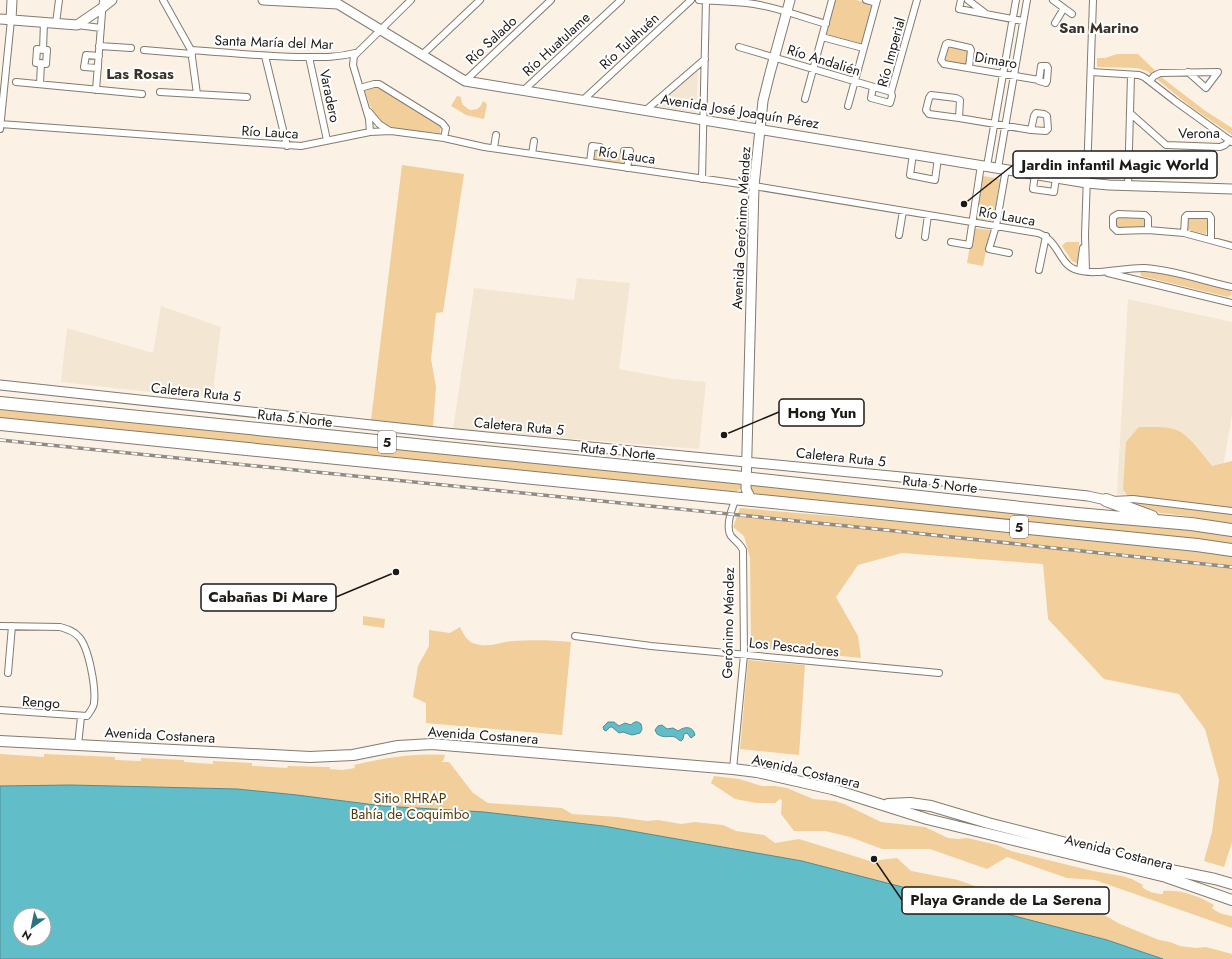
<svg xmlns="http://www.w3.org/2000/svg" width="1232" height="959" font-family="Jost,sans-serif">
<rect width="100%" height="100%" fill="#fbf2e5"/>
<!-- built -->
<path fill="#f3e6d2" d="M698,67L696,113L655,106Z
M577,278L630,283L619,369L673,379L706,382L699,449L453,429L474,288L574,300Z
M1128,299L1232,322V414L1217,504L1117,494Z
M161,306L221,327L212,399L61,382L67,328L153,353Z"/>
<!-- green -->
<path fill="#f1ce9a" d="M835,0H856L873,5L862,45L825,35Z
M947,46L969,49L966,65L944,61Z
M1117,54H1138L1165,80L1204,110L1232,128V135L1191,107L1147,71L1137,68L1097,67V58H1105Z
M377,85L441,125L440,133C425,131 392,132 380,121C372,113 368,101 365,90Z
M457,96L461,97C461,104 465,108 471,110C478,110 481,107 483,101L487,104L484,119L466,115L451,106Z
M596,150L627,154L625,164L594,160Z
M402,165L464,174L443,312L436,313L431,359L436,387L433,427L371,420Z
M983,176L1000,179L993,221L976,219Z
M1117,217L1145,218L1144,227L1142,228L1118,227L1116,226Z
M1188,218H1209L1206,234L1187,230Z
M973,228L990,230L983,266L967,263Z
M1066,242H1079L1078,262L1076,263L1072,261L1062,246Z
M1140,270C1171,272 1201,282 1230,289L1232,294L1228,297L1141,276Z
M0,410L65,415L743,482C742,489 740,491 733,492L645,483L620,482L0,419Z
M1139,427C1149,427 1167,426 1177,430C1191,437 1202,454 1212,466L1232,461V525L1193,517L1154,512L1134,505L1123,489L1126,442Z
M752,485L1169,527L1232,535V545L759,495L753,492L751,488Z
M740,508L985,529L1232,555V842L1224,867L1204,861L1212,832L1219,780L1205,729L1179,694L1104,679L1048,619L1043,564L902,553L858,565L836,597L858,636L861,658L751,647L750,558L744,536L733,527Z
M363,616L385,619L384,628L363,625Z
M460,627C464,635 467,642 476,644C489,648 500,642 512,641C532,640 551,640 571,642L562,735L426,723V703L413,697L418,666L429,646V630L450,633Z
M748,660L805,665L799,755L740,749Z
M0,754L44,757V754L115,757V760L141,761V758L184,760V762L213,764V761L252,763V766L287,768L288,766L330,767V769L342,770L355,768L354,765C384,758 414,753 445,755L443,761L441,762H449L473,793L488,803L562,808L572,814L618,817L647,821L658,820L681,824L695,822L723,825L736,831L764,835L775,843L799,839L870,861L897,858L911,871L958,880L975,886L992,889L998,894L1044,901L1067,913L1083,914L1098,913L1106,916L1120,924L1159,940L1170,942L1180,946L1196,948L1206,947L1232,954V959H1023L0,836Z
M714,776L739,779L762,786H775L787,788L813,799L835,801L844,804L881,822L925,827L948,838L958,839L967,838L997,845L1011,851L1093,871L1122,876L1132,879L1143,885L1142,887C1149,892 1155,894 1163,894V891C1179,889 1200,896 1214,905L1212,908C1218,913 1224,915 1232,916V928L1095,880L1067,878L1007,857L987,869L930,849H882L850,837L825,831H794L781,814L782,800L780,799L775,803H756L735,799L711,783Z"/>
<!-- water -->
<path fill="#61bec9" stroke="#4d8d93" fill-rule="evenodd" d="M608,722H614L619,726L625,723L631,725C634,721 638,721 641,724L642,729L640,733L632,735L623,732L619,733L612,727H610L606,731L604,730L603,727Z
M662,725L667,729L673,728L678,731C685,726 693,726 695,735L691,738L687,733L684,734L683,739L681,741C678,740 677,738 675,737C669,735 665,739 657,734L655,730L658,726Z
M71,785L237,789L297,795L383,806L484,812L603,826L802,861L1107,940L1163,959H0V786ZM20,915H44V939H20Z"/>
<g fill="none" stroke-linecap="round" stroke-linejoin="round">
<!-- street casing -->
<g stroke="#837b6f" stroke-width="8">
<path id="street" d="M163,0L191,50L197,94
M699,0C717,1 736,1 754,4C779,8 802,17 826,24
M866,0L876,3
M961,0L959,9L1023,21
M968,0L985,13
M1053,0L1072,14
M56,23L59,0
M1055,23L1064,8
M77,25L101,28
M822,37L863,48
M99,46L131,48
M739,47L891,92
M37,49L47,50L46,64L36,63Z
M43,50L44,22
M144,50L192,54
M191,50C227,53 262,56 298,57C318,57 336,58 355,53
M422,55L480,0
M265,56L287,146
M309,57L327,140
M1041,66H1047L1048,68L1047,81L1046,83L1039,81Z
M969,67L971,50L970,48L948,43L946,44L941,60L944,64L1039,80
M98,68L84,67L86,55L99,56
M1091,72L1139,75L1144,77L1175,101L1232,142
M465,81L551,0
M1150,81L1154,76L1160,73L1218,72L1206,88L1188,72
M16,82L142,94
M40,84L41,63
M873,87L871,98L890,103L892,96L891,92L917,0
M360,88L374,84H379L442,123L446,128L444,138
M96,90L103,0
M524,90L621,0
M160,92L247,97
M931,95L956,98L960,100L959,118L929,114L926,110L929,98Z
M805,99L832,0
M583,100L691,0
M848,106L877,0
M646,110L705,59
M369,112L379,124L390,131
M1036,113L1044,114L1047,116L1048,129L1046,131L1031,130L1034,116Z
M1130,113L1166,145L1220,147L1225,145L1230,140
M959,118L1031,130
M0,124L301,146L370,132L391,131L444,138L484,147L754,186L1038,233C1058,240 1060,264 1074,269C1095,277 1123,267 1145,268C1175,270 1203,281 1232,287
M0,129L11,20
M370,132L369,119L353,65L354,56L411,0
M494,148L496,135
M624,151H630L627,168
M532,154L534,141
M913,154L910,175L935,180L938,158
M590,162L592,146L600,147
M987,166L1016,0
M998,168L1027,0
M1006,169L996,226L989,249L1009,253
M1035,174L1033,189L1054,192L1056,178
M702,179L706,0
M1128,186L1131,75
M1148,230V218L1145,215L1118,214L1113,217V227L1117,231L1148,230L1184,233L1232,246
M1184,233L1185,217L1187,215H1209L1211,218V240
M899,235L903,211
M925,237L928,215
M951,242L969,245L981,165
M1039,270L1046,236
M1080,270L1083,248
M1086,271L1085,235L1093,0
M1108,273L1232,303
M1112,500L1133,499L1232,511
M0,626L60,627C67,629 74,631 79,637C89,648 96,688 94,703C94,707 89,713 87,716L0,710
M575,636L651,646L939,673
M8,673L12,626
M78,745L81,717
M733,769L744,655L743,550C740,543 735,541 731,536C725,527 732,507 736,499"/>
</g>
<!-- secondary casing -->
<g stroke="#837b6f" stroke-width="11">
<path id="secondary" d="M263,0L338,4L465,81L1087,183L1109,185L1232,189
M0,19L77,25L102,8L112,0
M11,20L12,0
M0,385L436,432L994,486L1088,496L1106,500
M752,501L746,489L754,186L763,101L770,73L790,0"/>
</g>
<!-- primary casing -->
<g stroke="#837b6f" stroke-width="12">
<path id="primary" d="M0,741L310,757L353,755L398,746L432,744L733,769L757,772L832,789L927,819L1166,877L1232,900
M888,804L910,803L931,806L988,823L1176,871L1215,879L1232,884"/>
</g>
<!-- highway casing -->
<g stroke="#837b6f" stroke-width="14">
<path id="highway" d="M0,403L734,477L1077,514L1191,524L1232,530
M0,424L1197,545L1232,550
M1106,500L1152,517"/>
</g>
<!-- street -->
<use href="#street" stroke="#fff" stroke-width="6"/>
<!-- secondary -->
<use href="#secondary" stroke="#fff" stroke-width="9"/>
<!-- primary -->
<use href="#primary" stroke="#fff" stroke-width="10"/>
<!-- highway -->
<use href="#highway" stroke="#fff" stroke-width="12"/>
<!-- rail casing -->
<g stroke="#928b83" stroke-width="3.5">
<path id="rail" d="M0,440L886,530L1232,567"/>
</g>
<!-- rail -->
<use href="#rail" stroke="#fff" stroke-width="2" stroke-dasharray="6" stroke-linecap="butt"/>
</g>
<g text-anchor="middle" stroke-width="4" stroke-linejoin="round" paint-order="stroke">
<!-- shield labels -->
<g fill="#fff" stroke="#615f5c" stroke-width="1">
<rect x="378" y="431" width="18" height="22" rx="3"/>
<rect x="1010" y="516" width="18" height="22" rx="3"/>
</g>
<g font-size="13" font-weight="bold" fill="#1d1a16">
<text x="387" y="447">5</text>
<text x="1019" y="532">5</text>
</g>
<!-- street labels -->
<g font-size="14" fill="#1d1a16" stroke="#fff">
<text transform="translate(491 40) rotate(-43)" y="5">Río Salado</text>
<text transform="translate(629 41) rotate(-43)" y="5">Río Tulahuén</text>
<text transform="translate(274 42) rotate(2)" y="5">Santa María del Mar</text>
<text transform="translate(556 44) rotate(-43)" y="5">Río Huatulame</text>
<text transform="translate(891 52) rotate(-75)" y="5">Río Imperial</text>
<text transform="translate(824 60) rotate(17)" y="5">Río Andalién</text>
<text transform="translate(996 60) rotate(10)" y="5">Dimaro</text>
<text transform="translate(330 96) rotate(78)" y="5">Varadero</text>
<text transform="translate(740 111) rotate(9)" y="5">Avenida José Joaquín Pérez</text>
<text transform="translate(270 132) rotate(3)" y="5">Río Lauca</text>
<text transform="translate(1199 133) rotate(-1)" y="5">Verona</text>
<text transform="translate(627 155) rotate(8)" y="5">Río Lauca</text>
<text transform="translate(1007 216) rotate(10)" y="5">Río Lauca</text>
<text transform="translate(741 228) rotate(-87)" y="5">Avenida Gerónimo Méndez</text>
<text transform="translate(196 392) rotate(6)" y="5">Caletera Ruta 5</text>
<text transform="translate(295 418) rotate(6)" y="5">Ruta 5 Norte</text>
<text transform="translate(519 426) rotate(5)" y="5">Caletera Ruta 5</text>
<text transform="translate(618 451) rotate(6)" y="5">Ruta 5 Norte</text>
<text transform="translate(841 457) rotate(6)" y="5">Caletera Ruta 5</text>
<text transform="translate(940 484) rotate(6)" y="5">Ruta 5 Norte</text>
<text transform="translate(728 623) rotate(-89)" y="5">Gerónimo Méndez</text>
<text transform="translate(794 647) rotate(6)" y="5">Los Pescadores</text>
<text transform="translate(41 702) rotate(4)" y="5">Rengo</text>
<text transform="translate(160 735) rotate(3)" y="5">Avenida Costanera</text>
<text transform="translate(483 735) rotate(4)" y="5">Avenida Costanera</text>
<text transform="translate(806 771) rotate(13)" y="5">Avenida Costanera</text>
<text transform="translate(1119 852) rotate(14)" y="5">Avenida Costanera</text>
</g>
<!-- park labels -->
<g font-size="14" fill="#533907" stroke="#fff">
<text x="410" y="803">Sitio RHRAP<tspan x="410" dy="16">Bahía de Coquimbo</tspan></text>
</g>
<!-- neighbourhood labels -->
<g font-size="15" font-weight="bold" fill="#393229" stroke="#fff">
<text x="1099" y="33">San Marino</text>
<text x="140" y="79">Las Rosas</text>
</g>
</g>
<!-- callouts -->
<path fill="none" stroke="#1d1a16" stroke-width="1.5" d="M964 204L1013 165M724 435L779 412M396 572L336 597M874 859L902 900"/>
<g fill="#1d1a16" stroke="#fff" stroke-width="1.5">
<circle cx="964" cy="204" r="4"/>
<circle cx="724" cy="435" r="4"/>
<circle cx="396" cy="572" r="4"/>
<circle cx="874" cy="859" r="4"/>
</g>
<g fill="#fff" stroke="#1d1a16" stroke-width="1.5">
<rect x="1013" y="151" width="204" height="27" rx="4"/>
<rect x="779" y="399" width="85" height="27" rx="4"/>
<rect x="201" y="584" width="135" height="27" rx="4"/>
<rect x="902" y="887" width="207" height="27" rx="4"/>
</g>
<g font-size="15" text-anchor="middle" font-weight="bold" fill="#1d1a16">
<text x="1115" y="170">Jardin infantil Magic World</text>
<text x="822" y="418">Hong Yun</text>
<text x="268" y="602">Cabañas Di Mare</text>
<text x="1006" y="905">Playa Grande de La Serena</text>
</g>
<!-- north arrow -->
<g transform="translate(32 927) rotate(213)"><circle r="19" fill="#ffffff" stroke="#a5a3a2"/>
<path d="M0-3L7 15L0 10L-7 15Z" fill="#2c747d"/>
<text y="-6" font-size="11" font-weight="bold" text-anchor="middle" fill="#1d1a16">N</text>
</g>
</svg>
